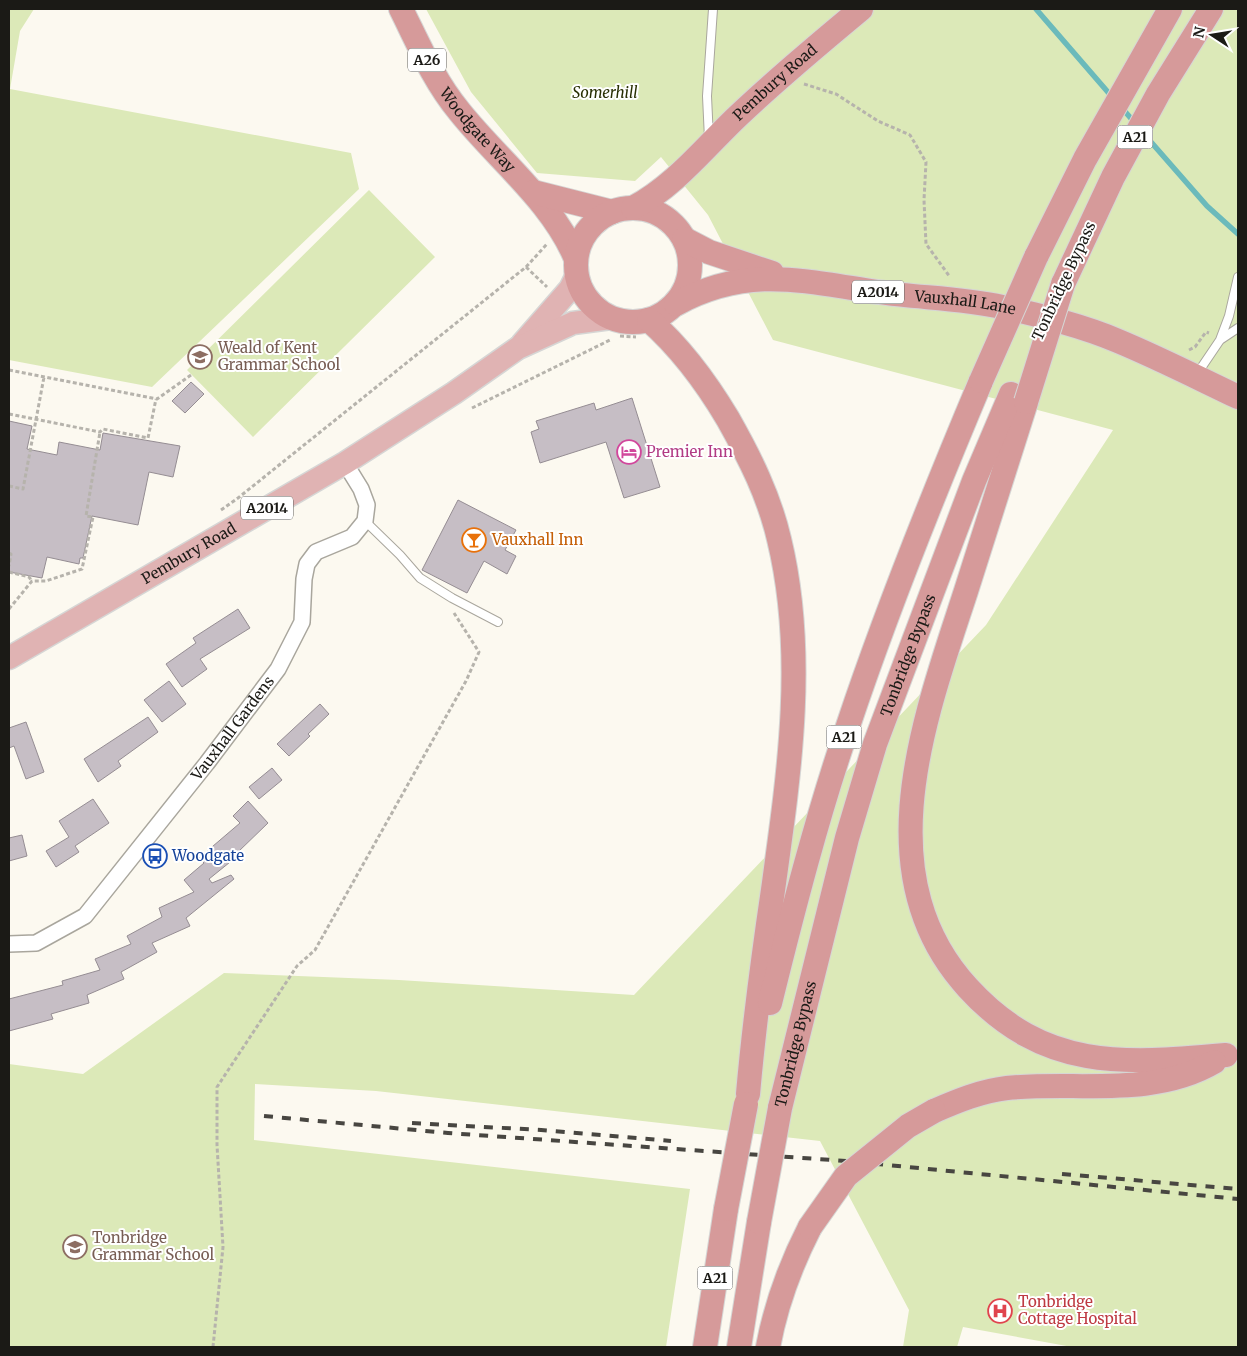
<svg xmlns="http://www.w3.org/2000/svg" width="1247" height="1356" font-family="Merriweather,serif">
<rect width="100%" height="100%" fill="#fcf9f0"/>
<!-- green -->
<path fill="#dce9b8" d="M9,9H34L20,31L10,89L351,153L359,189L152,387L9,360Z
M426,9H1238V1347H1072L963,1327L957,1347H903L909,1310L820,1141L376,1091L255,1084L254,1140L690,1189L666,1347H9V1064L83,1074L224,973L399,980L634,995L986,625L1113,430L773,340L708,215L661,157L635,181L537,173L471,92Z
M369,190L435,257L253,437L187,370Z"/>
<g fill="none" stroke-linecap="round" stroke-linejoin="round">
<!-- stream -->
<path stroke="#6bbabb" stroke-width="5.5" d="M1036,9L1113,98
M1121,107L1135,123
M1144,134L1207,206L1238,234"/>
</g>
<!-- building -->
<path fill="#c6bec5" stroke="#958d93" d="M191,382L204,394L185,413L172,401Z
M632,398L660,487L624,498L606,442L540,463L531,432L539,429L536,421L594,403L596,410Z
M9,421L32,426L27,449L57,455L59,442L100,450L103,433L180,446L173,477L149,472L138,525L92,516L83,558H80L79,564L47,557L42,578L9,572Z
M458,500L516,530L505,550L516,556L507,574L484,561L467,593L422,570Z
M238,609L250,628L200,659L207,669L182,687L166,664L196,643L193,638Z
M169,681L186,704L162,722L144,700Z
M320,704L329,714L308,734L310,736L289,756L277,744Z
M148,717L158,732L118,761L121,766L98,782L84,759Z
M26,722L44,772L26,779L14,746L9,748V728Z
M272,768L282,780L259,799L249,787Z
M93,799L109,823L75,846L79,852L56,867L46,851L69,837L59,821Z
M248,801L268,823L238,852L240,854L209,879L212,883L231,875L234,879L186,918L190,926L152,943L157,952L121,972L124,979L87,995L89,1003L51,1014L53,1019L9,1031V999L63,985L62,981L100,970L95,959L131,944L127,936L162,917L159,908L194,892L184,880L204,863L199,858L240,823L233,816Z
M22,835L27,856L9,861V838Z"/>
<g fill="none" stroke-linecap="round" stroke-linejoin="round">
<!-- service casing -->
<g stroke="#a9a69d" stroke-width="10">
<path id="service" d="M709,139L707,96L713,9
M1220,340L1229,316L1238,277
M1197,374L1220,340L1238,328
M365,521L400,555L420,578L452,598L498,622"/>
</g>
<!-- minor casing -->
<g stroke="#a9a69d" stroke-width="18">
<g id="minor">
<path id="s1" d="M9,944L36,943L85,916L207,763L278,669L302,622L304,579L307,564L316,552L352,537L365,521L367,505L361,489L345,463"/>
</g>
</g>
<!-- primary casing -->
<g stroke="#d6d6d5" stroke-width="25">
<g id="primary">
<path d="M522,344L570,289L577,275"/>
<path id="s2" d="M9,658L345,463L454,393L518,348L573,323L611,318"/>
</g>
</g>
<!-- trunk casing -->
<g stroke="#d6d6d5" stroke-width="26">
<g id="trunk">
<path id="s3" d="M401,9C418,43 434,81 459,111C497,159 553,202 576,259"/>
<path d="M533,192L612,212"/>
<circle cx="633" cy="265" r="57"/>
<path id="s4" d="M633,208C675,186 705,147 739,115C778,78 820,43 861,9"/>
<path d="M684,239L709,252L772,273"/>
<path d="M1036,257L1085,159L1170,9"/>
<path d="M1063,284L1113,177L1158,94L1211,9"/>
<path id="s5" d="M676,304C747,265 803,281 878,292C920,298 961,298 1002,307C1036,314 1086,327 1118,341C1159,358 1198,378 1238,397"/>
<path d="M649,320C682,349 706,382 728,419C750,458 769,496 779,539C807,654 789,775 773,890C763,958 754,1025 748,1094"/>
<path d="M1026,402C1006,465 986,528 966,591C925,717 864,875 968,988C1044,1071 1123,1064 1226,1055"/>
<path d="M770,1003C793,910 817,817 848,726C887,609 933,495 981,381"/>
<path id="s6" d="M780,1108L847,838L875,744L974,481L1011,394"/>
<path d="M934,1111C957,1101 981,1091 1007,1088C1075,1081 1153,1098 1214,1062"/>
<path d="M705,1347L726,1209"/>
<path d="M739,1347L759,1222"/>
<path d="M768,1347C776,1304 790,1266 810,1227"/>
</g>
</g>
<!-- path -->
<path stroke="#b6b3ac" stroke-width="3" stroke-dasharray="4 2.5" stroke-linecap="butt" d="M804,84L836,94L878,121L910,135L926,162L924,200L926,244L950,277
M526,267L547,287
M620,336L636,337
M1189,350L1195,347L1206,332L1209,333
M9,370L157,399L191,375
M472,408L610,340
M9,414L100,432L103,429L148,438L156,399
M9,486L23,489L44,377
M221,510L238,498L526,267L547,244
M9,553L11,554L9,566
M9,572L29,577L32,581
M9,609L32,581H46L82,569L93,517L86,516L100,432
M213,1347L223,1247L217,1145V1087L297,966L315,950L466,681L479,652L454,613"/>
<!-- service -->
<use href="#service" stroke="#fff" stroke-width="8"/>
<!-- minor -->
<use href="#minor" stroke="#fff" stroke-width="15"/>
<!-- primary -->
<use href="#primary" stroke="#e0b3b3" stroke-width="22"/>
<!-- trunk -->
<use href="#trunk" stroke="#d69a9a" stroke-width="24"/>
<!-- rail -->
<path stroke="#484641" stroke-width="4" stroke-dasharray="9 9" stroke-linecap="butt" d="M264,1116L448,1133L846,1161L1238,1199
M412,1123L541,1130L671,1141
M1062,1174L1238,1189"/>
<!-- trunk-bridge casing -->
<g stroke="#d6d6d5" stroke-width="26" stroke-linecap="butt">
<path id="trunk-bridge" d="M981,381L1036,257
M1026,402L1063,284
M726,1209L746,1104
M759,1222L780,1108
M810,1227L846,1176L908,1126L934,1111"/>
</g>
<!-- trunk-bridge -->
<use href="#trunk-bridge" stroke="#d69a9a" stroke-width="24"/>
</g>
<!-- icons -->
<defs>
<g id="school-ring" transform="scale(1.25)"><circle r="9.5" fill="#fff" stroke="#8d6e63" stroke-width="1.5"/><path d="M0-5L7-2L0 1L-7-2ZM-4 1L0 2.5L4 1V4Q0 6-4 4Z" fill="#8d6e63"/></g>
<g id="hotel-ring" transform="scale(1.25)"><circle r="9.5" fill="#fff" stroke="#d1479c" stroke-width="1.5"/><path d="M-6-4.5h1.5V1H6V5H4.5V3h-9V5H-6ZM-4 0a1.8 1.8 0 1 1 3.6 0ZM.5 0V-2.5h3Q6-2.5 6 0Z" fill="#d1479c"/></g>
<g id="bar-ring" transform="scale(1.25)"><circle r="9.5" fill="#fff" stroke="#e8710a" stroke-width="1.5"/><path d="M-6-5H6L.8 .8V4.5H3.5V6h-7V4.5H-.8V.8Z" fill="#e8710a"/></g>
<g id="bus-ring" transform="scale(1.25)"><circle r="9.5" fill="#fff" stroke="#1a4fb4" stroke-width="1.5"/><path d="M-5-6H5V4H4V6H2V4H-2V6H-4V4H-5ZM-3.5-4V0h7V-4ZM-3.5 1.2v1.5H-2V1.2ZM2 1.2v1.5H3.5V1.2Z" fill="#1a4fb4"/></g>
<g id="hospital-ring" transform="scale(1.25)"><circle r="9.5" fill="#fff" stroke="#e0444e" stroke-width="1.5"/><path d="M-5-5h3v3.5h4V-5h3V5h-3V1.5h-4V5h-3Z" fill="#e0444e"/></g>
</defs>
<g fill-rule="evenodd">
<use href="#school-ring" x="200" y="357"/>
<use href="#hotel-ring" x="629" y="452"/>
<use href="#bar-ring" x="474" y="540"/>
<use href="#bus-ring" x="155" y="856"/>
<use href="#school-ring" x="75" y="1247"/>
<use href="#hospital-ring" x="1000" y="1311"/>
</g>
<g text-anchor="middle" stroke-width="4" stroke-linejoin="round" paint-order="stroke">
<!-- shield labels -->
<g fill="#fff" stroke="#5f5f5c" stroke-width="1">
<rect x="408" y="48.5" width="38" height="23" rx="4"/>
<rect x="1117.5" y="125.5" width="35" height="23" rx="4"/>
<rect x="852" y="280.5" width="52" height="23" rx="4"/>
<rect x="241" y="496.5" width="52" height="23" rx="4"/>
<rect x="826.5" y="725.5" width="35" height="23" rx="4"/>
<rect x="697.5" y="1266.5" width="35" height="23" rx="4"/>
</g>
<g font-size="14" font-weight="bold" fill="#1b1a16">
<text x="427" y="65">A26</text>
<text x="1135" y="142">A21</text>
<text x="878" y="297">A2014</text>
<text x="267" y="513">A2014</text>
<text x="844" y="742">A21</text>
<text x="715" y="1283">A21</text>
</g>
<!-- street labels -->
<g font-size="15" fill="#1b1a16" stroke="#fff">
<text dy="5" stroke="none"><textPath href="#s4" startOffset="190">Pembury Road</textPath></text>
<text dy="5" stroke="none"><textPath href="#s3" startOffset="144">Woodgate Way</textPath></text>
<text transform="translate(1064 281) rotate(-65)" y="5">Tonbridge Bypass</text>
<text dy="5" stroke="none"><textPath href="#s5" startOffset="295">Vauxhall Lane</textPath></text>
<text dy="5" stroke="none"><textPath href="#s2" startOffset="208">Pembury Road</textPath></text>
<text dy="5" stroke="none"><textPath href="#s6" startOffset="471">Tonbridge Bypass</textPath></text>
<text dy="5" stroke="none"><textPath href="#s1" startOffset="322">Vauxhall Gardens</textPath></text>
<text dy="5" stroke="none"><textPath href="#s6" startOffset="66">Tonbridge Bypass</textPath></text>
</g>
<!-- park labels -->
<g font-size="15" font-style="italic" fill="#272e02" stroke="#fff">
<text x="605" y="98">Somerhill</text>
</g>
<!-- education labels -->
<g font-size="15" fill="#785e54" stroke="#fff" text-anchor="start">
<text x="218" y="353">Weald of Kent<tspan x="218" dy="17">Grammar School</tspan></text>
<text x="92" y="1243">Tonbridge<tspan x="92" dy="17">Grammar School</tspan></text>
</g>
<!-- hotel labels -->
<g font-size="15" fill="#b23c85" stroke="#fff" text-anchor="start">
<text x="646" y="457">Premier Inn</text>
</g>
<!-- food labels -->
<g font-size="15" fill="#c56008" stroke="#fff" text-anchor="start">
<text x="492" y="545">Vauxhall Inn</text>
</g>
<!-- transit labels -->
<g font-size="15" fill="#164399" stroke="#fff" text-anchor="start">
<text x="172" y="861">Woodgate</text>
</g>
<!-- health labels -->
<g font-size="15" fill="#be3a42" stroke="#fff" text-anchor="start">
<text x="1018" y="1307">Tonbridge<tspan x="1018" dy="17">Cottage Hospital</tspan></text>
</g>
</g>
<!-- border -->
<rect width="1247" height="1356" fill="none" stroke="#1b1a16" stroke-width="20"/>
<!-- north arrow -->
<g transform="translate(1212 35) rotate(282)" stroke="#ffffff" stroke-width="4" paint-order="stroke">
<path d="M0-4L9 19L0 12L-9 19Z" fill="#1b1a16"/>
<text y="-8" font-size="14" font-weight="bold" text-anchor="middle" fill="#1b1a16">N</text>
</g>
</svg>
